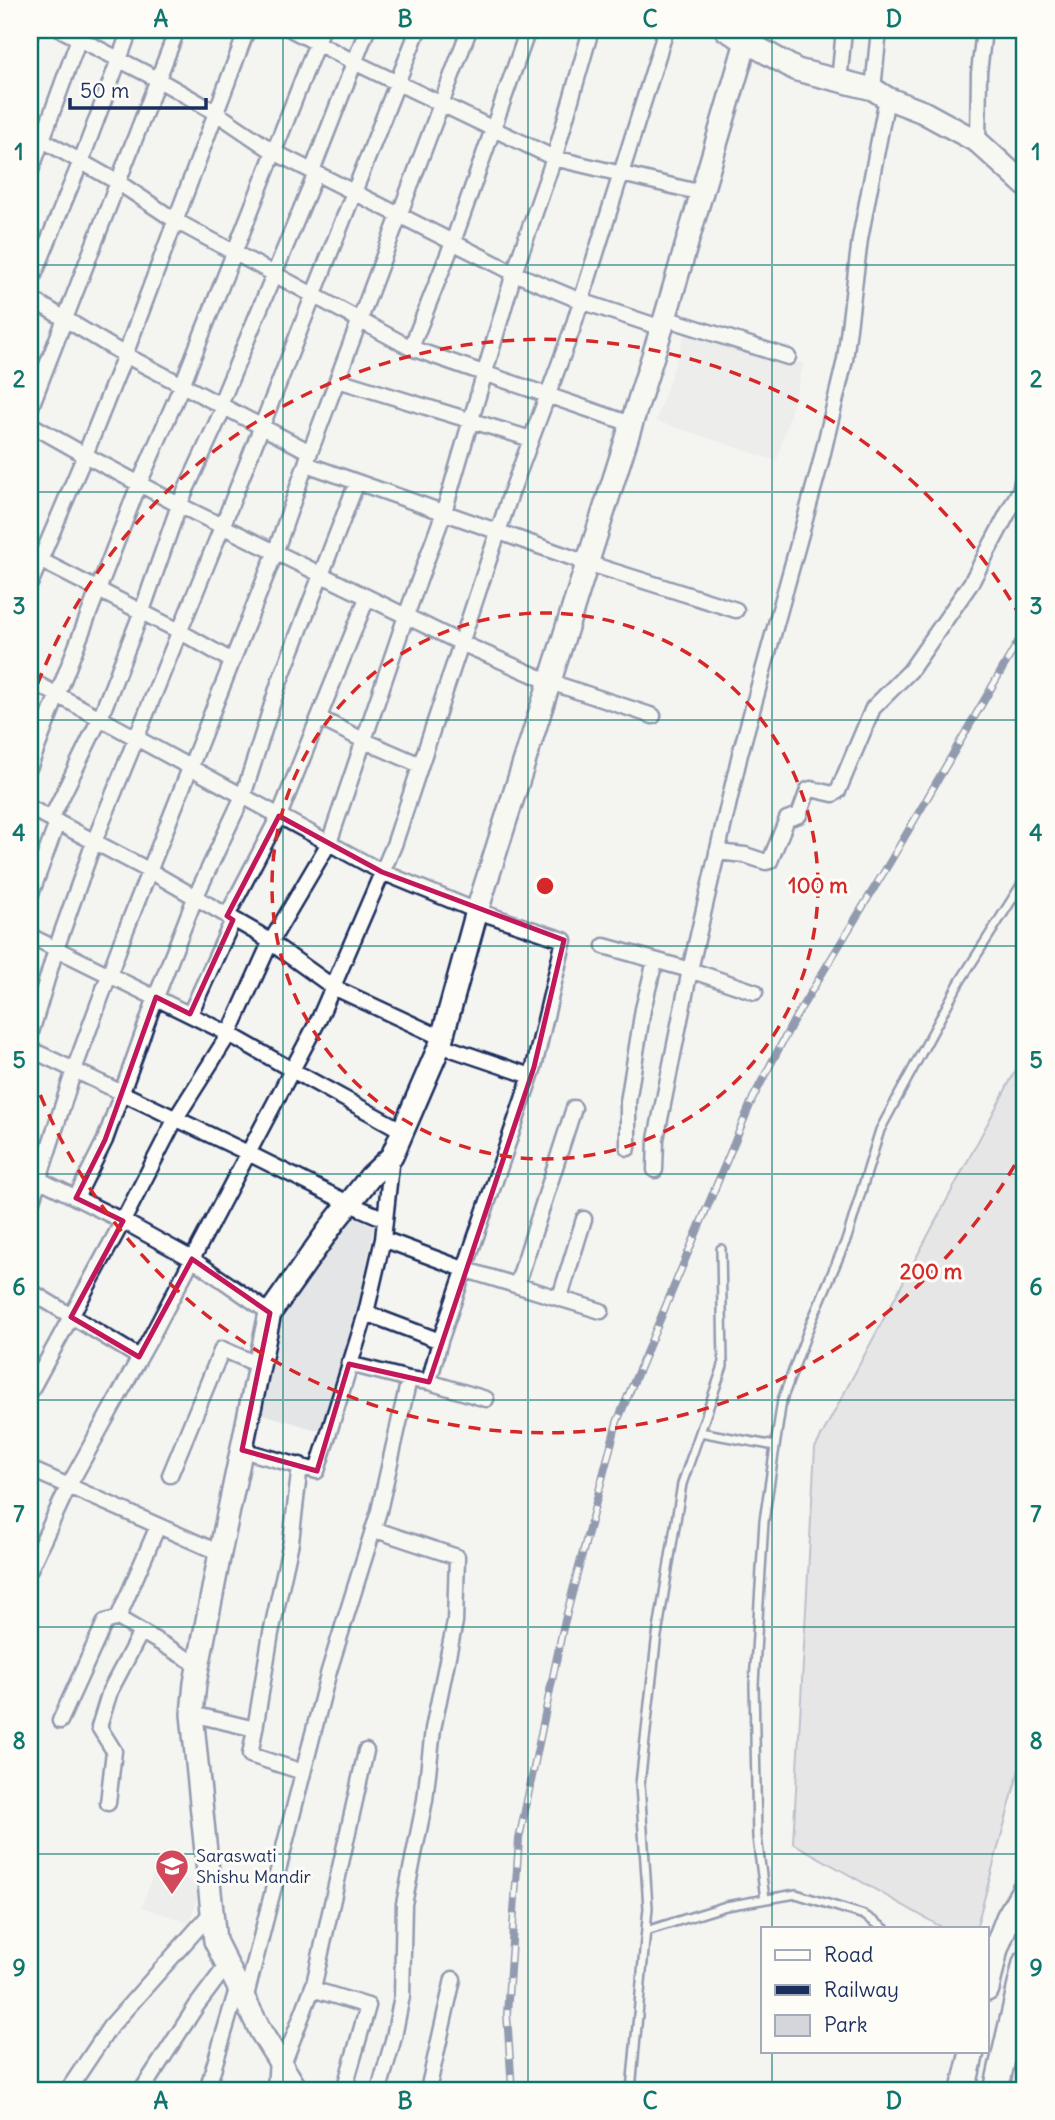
<svg xmlns="http://www.w3.org/2000/svg" width="1055" height="2120" font-family="Delius,sans-serif">
<rect width="100%" height="100%" fill="#f4f4f1"/>
<filter id="ink" filterUnits="userSpaceOnUse"><feTurbulence type="fractalNoise" baseFrequency=".0143" numOctaves="2"/><feDisplacementMap in="SourceGraphic" scale="14" xChannelSelector="R" yChannelSelector="G"/><feConvolveMatrix kernelMatrix="1 2 1 2 8 2 1 2 1" color-interpolation-filters="sRGB"/></filter>
<g filter="url(#ink)">
<!-- built -->
<path fill="#e4e5e6" d="M686,330L804,364L777,461L656,421Z
M353,1216L374,1226L361,1294L324,1432L259,1413L281,1317Z
M155,1868L202,1885L189,1923L142,1907Z"/>
<!-- green -->
<path fill="#d4d6db" stroke="#78829c" stroke-width="2" d="M1025,1053V1748L976,1929H945L793,1843L815,1448Z"/>
<g fill="none" stroke-linecap="round" stroke-linejoin="round">
<!-- lane casing -->
<g stroke="#1b2f5e" stroke-width="12">
<path id="lane" d="M700,1432L775,1446
M765,1899L757,1837L754,1684L764,1521L782,1400L810,1325L847,1238L880,1130L959,983L1025,879
M646,1931L726,1906L796,1894L864,1915L885,1929
M631,2090L648,1908L640,1784L656,1642L682,1484L723,1366L721,1249"/>
</g>
<!-- street casing -->
<g stroke="#1b2f5e" stroke-width="19">
<path id="street" d="M62,30L157,79L215,112L274,152L514,273L581,301L662,328
M292,30L354,62L554,158L702,193
M30,36L32,30
M839,82L844,30
M873,89L879,30
M30,133L119,183L176,221L411,348L631,424
M978,142L979,73L984,30
M312,171L367,30
M30,173L82,30
M30,285L81,161L130,30
M30,298L125,355L310,452
M665,318L788,357
M411,348L453,242L528,30
M338,380L531,439
M220,405L316,173
M30,409L177,30
M30,424L85,455L179,505L461,643L550,682L653,716
M306,464L587,563L736,610
M30,555L179,631L232,661
M30,584L85,455L125,355L247,30
M30,680L382,872L477,911L564,940L534,1067L440,1341L429,1382L409,1379L379,1511L329,1671L245,2000
M319,718L365,741L420,765
M30,766L139,484L182,385L322,30
M30,808L150,871L259,934L333,987L442,1038
M51,819L100,718L142,611L179,505L224,407
M717,852L745,855L766,862L770,861L787,819L799,815L808,790L811,789L833,794L838,791L873,708L910,671L971,583L1020,490L1025,470
M30,897L57,823
M227,916L279,816L367,598
M30,936L229,1034L292,1070L403,1131
M604,946L690,970L755,992
M190,1014L233,920
M30,1036L56,949L94,842L222,527L418,30
M440,1045L531,1076
M30,1049L248,1153L350,1204L385,1219
M628,1148V1102L643,1009L655,961
M392,1156L383,1239L466,1270L601,1311
M655,1170L656,1139L690,970L740,754L820,465L845,360L860,239L887,98
M30,1175L123,1221L192,1259L270,1313
M76,1198L105,1140L156,997L195,898L243,796L278,686L357,482
M30,1207L74,1070L122,940L275,553L310,452L469,30
M383,1239L366,1313L440,1341
M517,1285L574,1108
M30,1291L139,1357
M560,1297L584,1219
M349,1364L409,1379
M429,1382L486,1399
M30,1392L123,1221L176,1118L229,1034L270,943L329,843L406,616L444,512L514,273L556,152L591,30
M242,1450L317,1471L366,1313
M30,1469L220,1553
M170,1475L222,1349L259,1365
M373,1529L457,1557L455,1622L433,1729L425,1800L404,1904L402,1996L394,2037L379,2090
M30,1569L68,1487L150,1339L319,1019L394,845L511,493L572,330L666,30
M118,1618L198,1665
M192,1714L255,1729L250,1755L303,1772
M60,1721L105,1622L118,1618L158,1526
M255,1729L271,1633L291,1542L300,1465
M108,1803L114,1751L99,1727L110,1691L141,1632
M312,1989L368,2006L344,2090
M282,2067L314,1984L366,1751
M68,2090L110,2027L212,1912
M142,2090L197,2005L227,1965
M207,2090L238,1986
M275,2090L277,2058
M428,2090L453,1979"/>
</g>
<!-- secondary casing -->
<g stroke="#1b2f5e" stroke-width="26">
<path id="secondary" d="M726,30L797,70L873,89L887,98L923,112L978,142L1025,185
M297,2090L261,2032L215,1941L192,1714L195,1683L220,1553L270,1313L335,1221L370,1177L392,1156L440,1045L477,911L665,318L746,42"/>
</g>
<!-- primary casing -->
<g stroke="#1b2f5e" stroke-width="28">
<path id="primary" d="M987,1989L996,1949L1008,1918L1025,1888
M963,2090L972,2052
M996,2090L1025,1963"/>
</g>
<!-- lane -->
<use href="#lane" stroke="#fdfcf7" stroke-width="7"/>
<!-- street -->
<use href="#street" stroke="#fdfcf7" stroke-width="14"/>
<!-- secondary -->
<use href="#secondary" stroke="#fdfcf7" stroke-width="21"/>
<!-- primary -->
<use href="#primary" stroke="#fdfcf7" stroke-width="23"/>
<!-- rail casing -->
<g stroke="#1b2f5e" stroke-width="8">
<path id="rail" d="M512,2090L507,2014L519,1839L563,1628L617,1422L753,1098L795,1018L890,862L1025,630"/>
</g>
<!-- rail -->
<use href="#rail" stroke="#fdfcf7" stroke-width="5" stroke-dasharray="16" stroke-linecap="butt"/>
</g>
</g>
<!-- marked area -->
<path d="M0 0H1055V2120H0ZM279,816L382,872L564,940L534,1067L429,1382L349,1364L317,1471L242,1450L270,1313L192,1259L139,1357L71,1317L123,1221L76,1198L105,1140L156,997L190,1014L233,920L227,916Z" fill="#f4f4f1" fill-opacity=".55" fill-rule="evenodd"/>
<path fill="none" stroke="#c2185b" stroke-width="5" stroke-linejoin="round" d="M279,816L382,872L564,940L534,1067L429,1382L349,1364L317,1471L242,1450L270,1313L192,1259L139,1357L71,1317L123,1221L76,1198L105,1140L156,997L190,1014L233,920L227,916Z"/>
<!-- grid -->
<path fill="none" stroke="#0f766e" stroke-width="2" stroke-opacity="0.55" d="M283,30V2090M528,30V2090M772,30V1929M30,265H1025M30,492H1025M30,720H1025M30,946H1025M30,1174H1025M30,1400H1025M30,1627H1025M30,1854H1025M772,2052V2090"/>
<!-- distance rings -->
<g fill="none" stroke="#d62828" stroke-width="3.5" stroke-dasharray="12 9">
<circle cx="545" cy="886" r="273"/>
<path d="M1025 1147A546 546 0 0 1 30 1068M30 704A546 546 0 0 1 1025 625"/>
</g>
<!-- icons -->
<defs>
<g id="school-pin" transform="scale(1.75)"><path d="M0 17L-7.5 6A9.5 9.5 0 1 1 7.5 6Z" fill="#d1495b" stroke="#fdfcf7"/><path d="M0-5L7-2L0 1L-7-2ZM-4 1L0 2.5L4 1V4Q0 6-4 4Z" fill="#fff"/></g>
</defs>
<g fill-rule="evenodd">
<use href="#school-pin" x="172" y="1866"/>
</g>
<g text-anchor="middle" stroke-width="6" stroke-linejoin="round" paint-order="stroke">
<!-- poi labels -->
<g font-size="18" fill="#1b2f5e" stroke="#fdfcf7" text-anchor="start">
<text x="196" y="1862">Saraswati<tspan x="196" dy="21">Shishu Mandir</tspan></text>
</g>
</g>
<circle cx="545" cy="886" r="10" fill="#d62828" stroke="#fdfcf7" stroke-width="3.5"/>
<g font-size="21" text-anchor="middle" font-weight="bold" fill="#d62828" stroke="#fdfcf7" stroke-width="6" stroke-linejoin="round" paint-order="stroke">
<text x="818" y="893">100 m</text>
<text x="931" y="1279">200 m</text>
</g>
<!-- margin -->
<rect width="1055" height="2120" fill="none" stroke="#fdfcf7" stroke-width="77"/>
<!-- legend -->
<rect x="761" y="1927" width="228" height="126" fill="#fdfcf7" stroke="#a3aaba" stroke-width="2"/>
<rect x="775" y="1950" width="35" height="10" fill="#fdfcf7" stroke="#a3aaba" stroke-width="2"/>
<text x="824" y="1962" font-size="21" fill="#1b2f5e">Road</text>
<rect x="775" y="1985" width="35" height="10" fill="#1b2f5e" stroke="#a3aaba" stroke-width="2"/>
<text x="824" y="1997" font-size="21" fill="#1b2f5e">Railway</text>
<rect x="775" y="2015" width="35" height="21" fill="#d4d6db" stroke="#a3aaba" stroke-width="2"/>
<text x="824" y="2032" font-size="21" fill="#1b2f5e">Park</text>
<!-- scale -->
<path d="M70 98v10h136v-10" fill="none" stroke="#1b2f5e" stroke-width="3.5"/>
<text x="80" y="98" font-size="21" fill="#1b2f5e" stroke="#fdfcf7" stroke-width="5" paint-order="stroke">50 m</text>
<rect x="38" y="38" width="978" height="2044" fill="none" stroke="#0f766e" stroke-width="2.5"/>
<g font-size="23" text-anchor="middle" font-weight="bold" fill="#0f766e">
<text x="161" y="27">A</text>
<text x="405" y="27">B</text>
<text x="650" y="27">C</text>
<text x="894" y="27">D</text>
<text x="19" y="160">1</text>
<text x="1036" y="160">1</text>
<text x="19" y="387">2</text>
<text x="1036" y="387">2</text>
<text x="19" y="614">3</text>
<text x="1036" y="614">3</text>
<text x="19" y="841">4</text>
<text x="1036" y="841">4</text>
<text x="19" y="1068">5</text>
<text x="1036" y="1068">5</text>
<text x="19" y="1295">6</text>
<text x="1036" y="1295">6</text>
<text x="19" y="1522">7</text>
<text x="1036" y="1522">7</text>
<text x="19" y="1749">8</text>
<text x="1036" y="1749">8</text>
<text x="19" y="1976">9</text>
<text x="1036" y="1976">9</text>
<text x="161" y="2109">A</text>
<text x="405" y="2109">B</text>
<text x="650" y="2109">C</text>
<text x="894" y="2109">D</text>
</g>
</svg>
